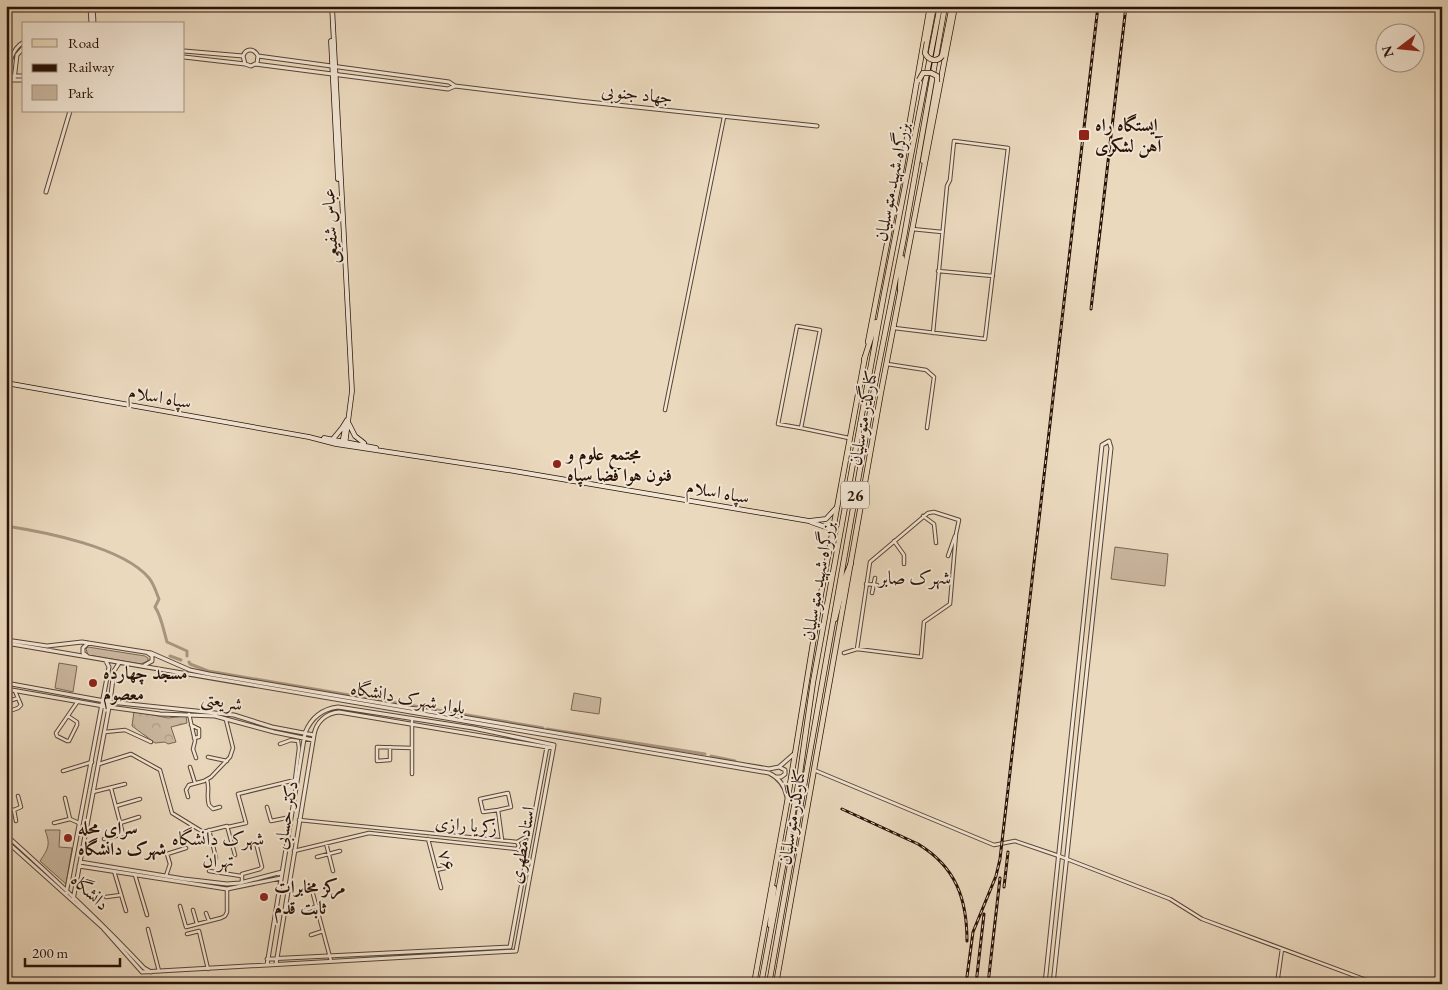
<svg xmlns="http://www.w3.org/2000/svg" width="1448" height="990" font-family="'EB Garamond',Amiri,serif">
<defs>
<pattern id="forest-crowns" width="20" height="18" patternUnits="userSpaceOnUse" patternTransform="scale(1.25)"><rect width="20" height="18" fill="#cab79f"/><path d="M2 6a3 3 0 1 1 6 0M12 15a3 3 0 1 1 6 0" fill="none" stroke="#ae9c87"/></pattern>
</defs>
<rect width="100%" height="100%" fill="#ebd9be"/>
<filter id="stains"><feTurbulence type="fractalNoise" baseFrequency=".004" numOctaves="4"/><feColorMatrix values="0 0 0 0 .2 0 0 0 0 .09 0 0 0 0 .02 0 0 0 .5 -.17"/></filter>
<radialGradient id="worn" r=".72"><stop offset=".6" stop-color="#630" stop-opacity="0"/><stop offset="1" stop-color="#630" stop-opacity=".3"/></radialGradient>
<!-- green -->
<path fill="#cab79f" stroke="#796452" d="M1115,547L1168,554L1165,586L1111,579Z
M88,647L145,656L148,658V661L141,664L88,655L86,649Z
M59,663L77,666L73,692L55,688Z
M574,693L601,698L599,714L571,710Z
M45,830H60L59,847L72,848L66,884L40,861C48,849 51,845 45,830Z"/>
<!-- forest -->
<path fill="url(#forest-crowns)" stroke="#796452" d="M134,711L168,718L186,716L187,723L171,727L176,742L168,744L165,742L155,743L132,726Z"/>
<g fill="none" stroke-linecap="round" stroke-linejoin="round">
<!-- canal -->
<path stroke="#a9957f" stroke-width="3" d="M6,526C45,532 123,547 149,578C154,584 156,592 159,599L155,607C161,615 164,632 167,642L187,651V656
M170,656L181,660
M189,662L190,664L208,671L543,728
M547,729L705,754
M711,756L735,761"/>
<!-- minor casing -->
<g stroke="#594434" stroke-width="4.5">
<path id="minor" d="M912,229L942,232
M938,271L993,276
M797,326L820,330L801,428L778,424Z
M894,328L985,339L1008,148L954,141L950,180L947,186L933,333
M887,364L926,370L934,377L927,428
M665,410L724,117
M801,428L849,438
M923,516L934,524L936,543
M894,541L904,555V564
M948,556L955,536
M866,584L877,585
M872,593L875,578
M844,653L857,649L921,657L924,622L950,604L956,534L959,520L934,512L928,513L870,562L857,649
M6,702L18,698
M7,712L18,708L21,705L15,691
M189,714L195,741L193,749L196,758
M68,716L77,722V725L69,741H67L57,736L56,733L78,701
M191,725L199,729V737L194,738
M105,732L125,730L151,742
M390,747V760L377,761V747L412,748
M208,757L227,761
M6,759L10,758
M99,764L131,754L160,770L172,813L203,832L227,826L235,855
M190,767L195,783
M814,770L994,845L1015,841L1059,856L1170,899L1202,919L1377,984
M63,771L92,762
M412,774V718
M207,780C210,788 206,796 209,805L213,809L220,807
M93,792L125,784
M188,797L186,790L189,785L204,781L211,777L230,757L233,748L226,720
M65,798L70,819
M116,806L140,799
M267,807L271,821L291,817
M14,810L21,807L18,796
M498,810L511,807L508,793L480,799L483,812L498,810L502,840
M6,811L10,809L14,810L16,821
M299,820L517,842
M54,823L70,819L79,823
M120,823L139,817
M228,827L246,823L238,794L295,780L299,748L298,741L291,740L280,744
M209,830L216,858
M104,839L123,834L111,788
M428,839L441,888
M517,842L531,834
M326,843L333,871
M517,849L523,853L526,861
M294,851L369,833L517,849L519,846L517,842
M317,857L340,851
M436,870L450,867
M114,871L126,911
M209,871L241,876
M135,875L147,915
M166,876L170,864L167,854L186,848
M242,882V874L260,869L262,867L256,843
M313,894L331,961
M106,897L121,895
M180,906L186,927L221,918L225,916L227,912V889
M193,910L197,924
M303,911L317,906
M206,913L209,921
M148,929L159,971
M187,934L199,931L208,969
M311,935L323,931
M1277,984L1282,949"/>
</g>
<!-- tertiary casing -->
<g stroke="#594434" stroke-width="5">
<path id="tertiary" d="M90,6L91,24
M93,6L94,24
M184,51L243,56
M243,56L245,64L251,66L257,63L258,56
M243,56C246,48 254,48 258,56
M258,56L449,82L455,86L579,101L817,126
M184,57L245,64
M255,64L448,89L455,86
M7,76H24
M7,80H24
M8,80C8,67 11,49 24,42
M14,80L17,55L24,47
M46,192L70,111
M6,640L47,646L82,642L151,653L190,670L209,674L769,769L779,767L794,754
M6,643L769,773C779,778 785,786 787,797
M87,656L83,653V648L88,643
M145,665L152,661V656L148,653
M6,683L110,702L234,715L272,727L314,735
M6,689L109,707L160,714L215,716L274,732L313,740
M776,777H781L785,774V770L779,767
M6,835C54,878 100,921 144,968L151,972
M6,841L103,928L142,972L516,951L554,745L473,728L338,707C322,709 311,718 305,733L267,965
M80,862L184,879L227,884L240,883L282,872
M79,866L227,889L281,878
M66,894L109,667L106,661
M73,900L110,702L114,671L119,663
M267,959L510,947L547,747
M276,964L314,735C316,722 326,713 339,712L553,748
M1045,984L1102,445L1109,441L1111,448L1053,984"/>
</g>
<!-- secondary casing -->
<g stroke="#281206" stroke-width="5.5">
<path id="secondary" d="M332,6L352,391L345,445
M331,41L338,179
M6,383L309,437L336,444L514,471L809,521L826,519L837,507
M349,424L355,436L364,443
M324,438L376,448
M333,439L342,428L347,420
M342,444L345,428
M811,522L831,529L833,532"/>
</g>
<!-- primary casing -->
<g stroke="#281206" stroke-width="6">
<path id="primary" d="M927,42L934,6
M942,56L952,6
M923,161L937,82
M868,342L903,161L930,6
M770,925L774,888
M754,984L787,803L821,594L865,357
M776,984L881,392L955,6"/>
</g>
<!-- trunk casing -->
<g stroke="#281206" stroke-width="6">
<path id="trunk" d="M900,289L902,258
M864,360L876,322
M835,619L846,575L851,563
M761,984L799,780L813,682L884,294L940,6
M769,984L875,384L904,237L945,6"/>
</g>
<!-- minor -->
<use href="#minor" stroke="#f2e6d5" stroke-width="2.5"/>
<!-- tertiary -->
<use href="#tertiary" stroke="#f2e6d5" stroke-width="3"/>
<!-- secondary -->
<use href="#secondary" stroke="#f2e6d5" stroke-width="4"/>
<!-- primary -->
<use href="#primary" stroke="#ebd9be" stroke-width="4.5"/>
<!-- trunk -->
<use href="#trunk" stroke="#ebd9be" stroke-width="4.5"/>
<!-- rail casing -->
<g stroke="#281206" stroke-width="3">
<path id="rail" d="M1091,309L1126,6
M842,809L918,844C956,867 967,899 967,941
M1004,887L1008,852
M966,984L973,932L996,876L1000,859L1098,6
M976,984L984,914
M988,984L1000,878"/>
</g>
<!-- rail -->
<use href="#rail" stroke="#f2e6d5" stroke-width="1" stroke-dasharray="4" stroke-linecap="butt"/>
<!-- primary-bridge casing -->
<g stroke="#281206" stroke-width="6" stroke-linecap="butt">
<path id="primary-bridge" d="M927,42L925,53C928,60 937,63 942,56
M919,80L923,73H931L937,76V82"/>
</g>
<!-- primary-bridge -->
<use href="#primary-bridge" stroke="#ebd9be" stroke-width="4.5"/>
</g>
<!-- markers -->
<g fill="#8f2418" stroke="#f2e6d5" stroke-width="2">
<rect x="1078" y="129" width="12" height="12" rx="2.5"/>
<circle cx="557" cy="464" r="5"/>
<circle cx="93" cy="683" r="5"/>
<circle cx="68" cy="838" r="5"/>
<circle cx="264" cy="897" r="5"/>
</g>
<g text-anchor="middle" stroke-width="4" stroke-linejoin="round" paint-order="stroke">
<!-- shield labels -->
<rect fill="#f2e6d5" stroke="#655244" stroke-width="1" x="841" y="481.5" width="28" height="27" rx="4"/>
<g font-size="16" font-weight="bold" fill="#281206">
<text x="855" y="501">26</text>
</g>
<!-- street labels -->
<g font-size="18" fill="#281206" stroke="#f2e6d5">
<text transform="translate(637 94) rotate(6)" y="6">جهاد جنوبی</text>
<text transform="translate(892 182) rotate(-79)" y="6">بزرگراه شهید متوسلیان</text>
<text transform="translate(330 226) rotate(-93)" y="6">عباس شفیعی</text>
<text transform="translate(160 397) rotate(10)" y="6">سپاه اسلام</text>
<text transform="translate(863 418) rotate(-80)" y="6">کنارگذر متوسلیان</text>
<text transform="translate(718 492) rotate(10)" y="6">سپاه اسلام</text>
<text transform="translate(818 581) rotate(-80)" y="6">بزرگراه شهید متوسلیان</text>
<text transform="translate(408 698) rotate(10)" y="6">بلوار شهرک دانشگاه</text>
<text transform="translate(222 701) rotate(10)" y="6">شریعتی</text>
<text transform="translate(286 815) rotate(-80)" y="6">دکتر حسابی</text>
<text transform="translate(792 817) rotate(-81)" y="6">کنارگذر متوسلیان</text>
<text transform="translate(466 825) rotate(5)" y="6">زکریا رازی</text>
<text transform="translate(522 845) rotate(-80)" y="6">استاد مطهری</text>
<text transform="translate(447 860) rotate(75)" y="6">۷۶</text>
<text transform="translate(90 892) rotate(43)" y="6">دانشگاه</text>
</g>
<!-- poi labels -->
<g font-size="18" font-weight="bold" fill="#281206" stroke="#f2e6d5" text-anchor="start">
<text x="1095" y="131">ایستگاه راه<tspan x="1095" dy="21">آهن لشکری</tspan></text>
<text x="567" y="460">مجتمع علوم و<tspan x="567" dy="21">فنون هوا فضا سپاه</tspan></text>
<text x="103" y="679">مسجد چهارده<tspan x="103" dy="21">معصوم</tspan></text>
<text x="78" y="834">سرای محله<tspan x="78" dy="21">شهرک دانشگاه</tspan></text>
<text x="274" y="893">مرکز مخابرات<tspan x="274" dy="21">ثابت قدم</tspan></text>
</g>
<!-- neighbourhood labels -->
<g font-size="19" fill="#281206" stroke="#f2e6d5">
<text x="915" y="584">شهرک صابر</text>
<text x="218" y="845">شهرک دانشگاه<tspan x="218" dy="22">تهران</tspan></text>
</g>
</g>
<!-- margin -->
<rect width="1448" height="990" fill="none" stroke="#ebd9be" stroke-width="25"/>
<rect x="8" y="8" width="1433" height="975" fill="none" stroke="#281206" stroke-width="2.5"/>
<rect x="12" y="12" width="1423" height="965" fill="none" stroke="#281206"/>
<!-- legend -->
<rect x="22" y="22" width="162" height="90" fill="#f2e6d5" stroke="#a19182"/>
<rect x="32" y="39" width="25" height="8" fill="#ebd9be" stroke="#a19182"/>
<text x="68" y="48" font-size="15" fill="#281206">Road</text>
<rect x="32" y="64" width="25" height="8" fill="#281206" stroke="#a19182"/>
<text x="68" y="72" font-size="15" fill="#281206">Railway</text>
<rect x="32" y="85" width="25" height="15" fill="#cab79f" stroke="#a19182"/>
<text x="68" y="98" font-size="15" fill="#281206">Park</text>
<!-- north arrow -->
<g transform="translate(1400 48) rotate(254)"><circle r="24" fill="#f2e6d5" stroke="#a19182"/>
<path d="M0-4L9 19L0 12L-9 19Z" fill="#8f2418"/>
<text y="-8" font-size="14" font-weight="bold" text-anchor="middle" fill="#281206">N</text>
</g>
<!-- scale -->
<path d="M25 958v8h95v-8" fill="none" stroke="#281206" stroke-width="2.5"/>
<text x="32" y="958" font-size="15" fill="#281206" stroke="#f2e6d5" stroke-width="4" paint-order="stroke">200 m</text>
<rect width="100%" height="100%" filter="url(#stains)"/>
<rect width="100%" height="100%" fill="url(#worn)"/>
</svg>
